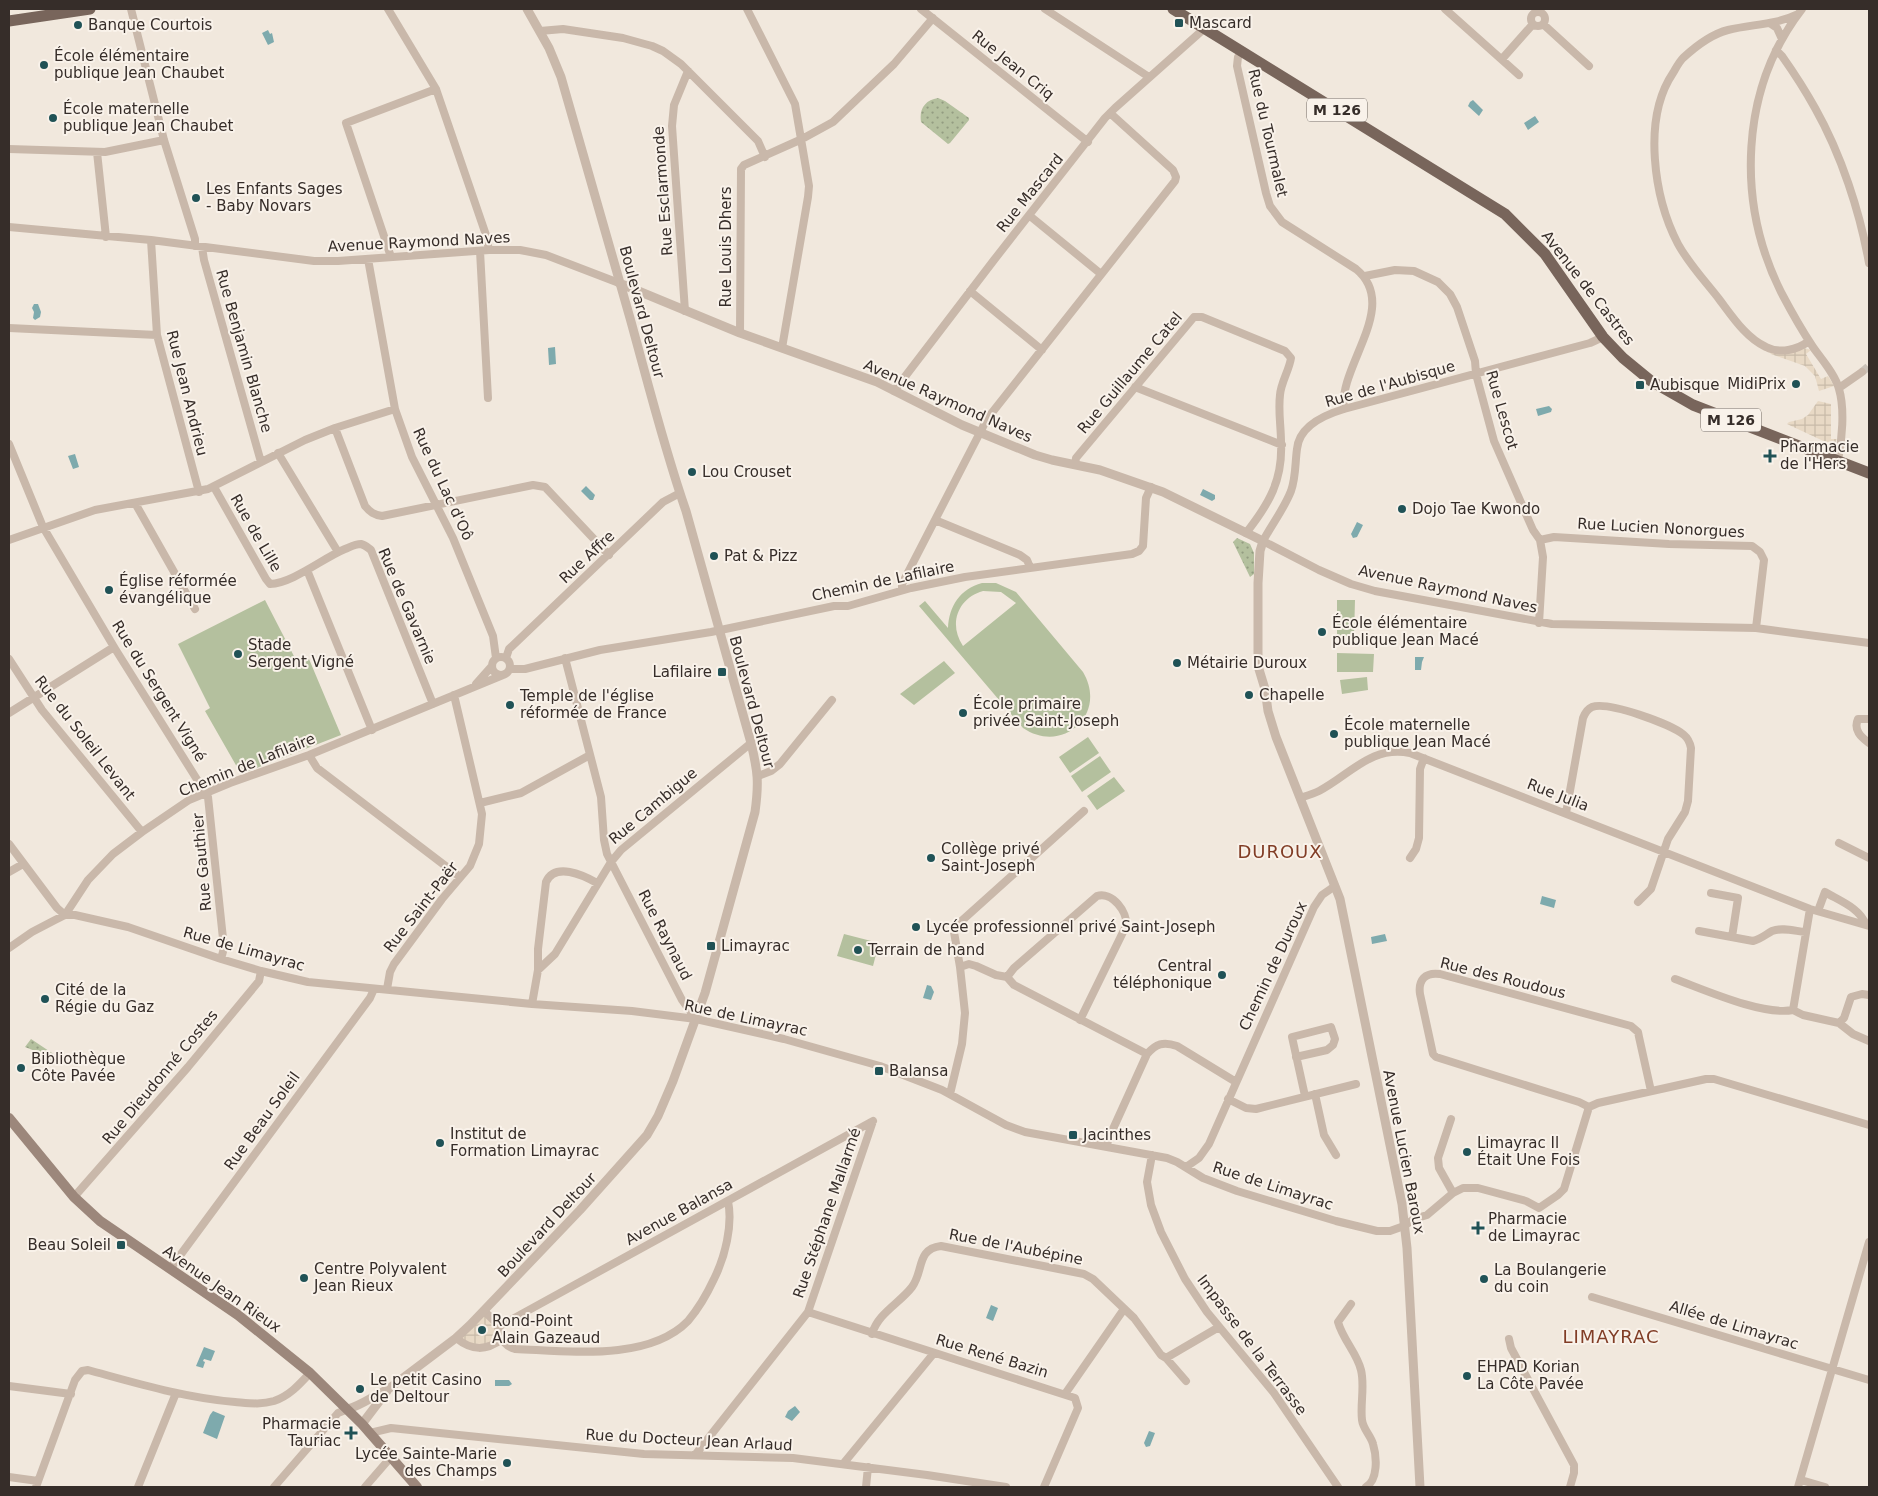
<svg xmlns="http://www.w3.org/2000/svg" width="1878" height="1496" font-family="'DejaVu Sans',sans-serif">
<defs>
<pattern id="grass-dots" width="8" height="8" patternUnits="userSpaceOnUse" patternTransform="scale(1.25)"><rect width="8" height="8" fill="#b4c09e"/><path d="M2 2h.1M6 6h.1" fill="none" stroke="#939c81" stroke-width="1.8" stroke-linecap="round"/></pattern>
<pattern id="plaza-grid" width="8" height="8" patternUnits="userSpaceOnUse" patternTransform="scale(1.25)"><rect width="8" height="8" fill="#e8d9c5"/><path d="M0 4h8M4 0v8" fill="none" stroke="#c8bba9"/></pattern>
</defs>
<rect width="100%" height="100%" fill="#f1e8dd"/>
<!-- grass -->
<path fill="url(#grass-dots)" d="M938,98L945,101L969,118V120L950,143L948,144L921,122C919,109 925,100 938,98Z
M1237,538L1250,544L1254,553V574L1250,577L1233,542Z
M31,1039L55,1055L48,1064L35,1051L25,1047Z"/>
<!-- green -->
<path fill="#b4c09e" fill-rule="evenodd" d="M982,583H996L1016,592L1083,672C1108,714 1063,755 1023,728L919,606L925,601L948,628C949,606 960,589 982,583ZM983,591L1001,592L1016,603L963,646C948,624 958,598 983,591Z
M265,600L298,664L309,659L341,735L241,774L205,711L210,708L178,644Z
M1337,600H1355L1354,637L1337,636Z
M1337,653L1374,654L1373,672H1337Z
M944,661L955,673L914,705L900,694Z
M1367,677L1368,690L1342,694L1340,680Z
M1088,737L1099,753L1070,773L1059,757Z
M1100,756L1111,772L1082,792L1071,776Z
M1114,777L1125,791L1097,810L1087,796Z
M844,934L879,943L873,966L837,956Z"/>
<!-- plaza -->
<path fill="url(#plaza-grid)" d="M1804,348L1811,350L1806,354L1821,379L1828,376L1834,386L1819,391L1815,376L1805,366L1771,354L1769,352L1784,354Z
M1818,401L1831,404V439H1837L1834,446L1787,424L1789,422L1802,419L1808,415Z
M484,1311L502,1339L480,1348L456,1338Z"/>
<!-- water -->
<path fill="#7eaaad" d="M268,30L270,34L272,33L274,42L268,45L262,33Z
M1473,100L1483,110L1479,116L1468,106L1470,102Z
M1535,116L1539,122L1528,130L1524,123Z
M34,304H38L41,312L40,317L35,320L33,318L34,312L32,308Z
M555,347L556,364L549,365L548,348Z
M1549,406L1552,409L1551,412L1538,416L1536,409Z
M75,454L79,467L73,469L68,456Z
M586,486L595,495L593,500H590L581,491Z
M1203,489L1215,495V499L1212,501L1200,495Z
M1357,522L1363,525L1357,537L1353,538L1351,534Z
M1415,657H1424L1422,662L1421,670H1415Z
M1542,896L1556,900L1554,908L1540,904Z
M1385,934L1387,941L1372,944L1371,937Z
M927,985L931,986L934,992L931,1000L923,998Z
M991,1305L998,1308L993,1321L986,1318Z
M204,1347L215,1351L211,1361L204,1359L203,1361L205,1362L203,1368L196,1366Z
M495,1380H509L512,1384L509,1386H495Z
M795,1406L800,1412L792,1421L785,1417L788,1411Z
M213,1411L225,1416L217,1439L203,1433L210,1415Z
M1149,1431L1155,1433L1150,1446L1146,1447L1144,1443Z"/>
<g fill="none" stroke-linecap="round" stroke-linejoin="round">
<!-- minor-tunnel -->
<path stroke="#ccc3b9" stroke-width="8" stroke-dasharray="8 4" stroke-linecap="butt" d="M1862,372L1869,366"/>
<!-- minor -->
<path stroke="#c9b8aa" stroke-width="8" d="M131,9L164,140L195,239V246
M388,9L436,89L486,235L489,250
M747,9L795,104L809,186L808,197L782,348
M921,9L1088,142
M1045,9L1149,77
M1445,9L1519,75
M1802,9C1740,89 1736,202 1781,292C1791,311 1801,329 1813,347C1822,360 1835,374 1839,389C1845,409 1842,440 1838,461
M1531 19a7 7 0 1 1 14 0a7 7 0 1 1-14 0Z
M1798,14C1775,25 1753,24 1728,30C1712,34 1696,46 1683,58C1679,62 1676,68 1673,73C1642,119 1654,198 1678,244C1689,264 1705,281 1719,299C1732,316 1746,338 1766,347C1780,354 1797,350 1809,341
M1543,24L1589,66
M1771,24L1777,28L1782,39
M540,31L563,29L623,38L652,46L663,51L681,64L758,141L765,157
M1776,50L1782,56C1794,73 1805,90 1815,108C1841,154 1860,212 1869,263
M1243,51L1238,57L1237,66L1266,193L1270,206L1282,222L1356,269C1401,306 1338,366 1344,409
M1502,59L1533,24
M9,149L105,152L164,140
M97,152L106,237
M1030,216L1101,274
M9,227L151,240L314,261H338L489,250H520L546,255L619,283
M151,240L157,335L199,492
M202,247L204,260L261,462
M480,251L488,398
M391,257L346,123L436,89
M368,259L395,409L412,457L453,538L493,636L496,658
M1365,276L1395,270L1414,271L1438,282L1450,294L1457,307L1475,361L1476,374L1494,441L1533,530L1540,540L1543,557L1539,623
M970,291L1042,350
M685,311L672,126L674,105L688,71
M9,328L157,335
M740,333L741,169L744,165L802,139L833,122L894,64L933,18
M1603,337L1590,343L1344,409C1324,415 1299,426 1297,449C1295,463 1296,477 1291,491C1284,509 1272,524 1263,541L1319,570L1351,584L1375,591L1552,624L1756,628L1869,643
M1135,387L1282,445
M1839,388L1862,372
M894,391L994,260L1105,118L1115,108L1205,28
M335,428L365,506C370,512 374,515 382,516L533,485L545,487L609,555
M9,444L43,527L114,647L208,797L224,948L221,959
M278,453L338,552
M1075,465L1076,458L1194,317H1202L1285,351L1291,358C1289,371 1281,382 1280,395C1278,411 1281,426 1281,442C1283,480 1269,504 1246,533
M214,487L266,579L270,584C293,583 323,558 345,549C350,547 355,544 361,544C365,545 367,547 371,550L433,704
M135,503L195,609
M935,520L1020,555L1027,560L1030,567
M9,540L95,510L208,489L305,440L335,428L395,409
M1540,540L1554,537L1669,544L1752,546L1760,552L1764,560L1756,628
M307,570L372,730
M902,590V584L987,419L1175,181L1176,177L1173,170L1110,113
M492 666a9 9 0 1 1 18 0a9 9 0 1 1-18 0Z
M506,658L509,649L663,502L680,493
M565,658L601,797L604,840L607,854L682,1000L696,1019
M9,659L42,710L142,832
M510,669H525L600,650L711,632L834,606H848L911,588L965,577L1132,554L1139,551L1143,546L1146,498L1151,487
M476,684L492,666
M9,713L114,647
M1869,719H1858C1853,730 1861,737 1869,743
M309,755L317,768L460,877
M758,776L771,771L780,764L832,700
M1300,798C1306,796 1313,794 1319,791C1350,775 1371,745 1410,753L1810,909L1869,926
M480,803L521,793L590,755
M1566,813L1583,718C1585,713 1587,709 1592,707C1608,701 1671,724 1684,735C1689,739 1690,743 1691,748L1688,801L1685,812L1668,839L1651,889L1638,902
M1839,843L1869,858
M9,844L57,908L65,915
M1410,858L1416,849L1419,838L1420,769L1424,758
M9,872L23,864
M1711,893L1738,898L1732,937
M1818,911L1825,892C1840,901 1860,908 1866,925
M65,915L88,880L113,854L142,832L189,800L230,783L309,755L503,675
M1699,931L1753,941C1761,939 1765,935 1772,931C1782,927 1795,931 1805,932
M9,948L32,932L55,920L65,915H75L128,927L221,959L261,971L308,982L532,1004L632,1011L696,1019L784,1039L880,1066L942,1090L1006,1125L1025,1132L1167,1158L1177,1162L1203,1178L1237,1191L1336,1221L1377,1231H1390L1404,1226L1414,1219L1427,1215L1453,1193L1463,1188H1478L1526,1201L1539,1208L1558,1195L1564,1189L1589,1107L1598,1103L1706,1079H1714L1869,1125
M960,967L969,964L976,966L996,975L1007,977L1014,985L1147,1054
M538,970V949L546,882C555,862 583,875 597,883
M1007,977L1014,968L1097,896C1112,891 1128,912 1126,926L1080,1020
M1675,979C1705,990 1763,1016 1793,1010
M387,989L390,972L394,964L442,899L470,866L479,844L482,814L454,695
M532,1004L538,970L555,954L611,862L621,850L751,743
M1793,1010L1810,909
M1793,1010L1803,1015L1839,1023L1853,1034L1869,1041
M1839,1023L1844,1018L1851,997L1862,994L1869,995
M1296,1057L1327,1050L1333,1045L1335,1039L1331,1027L1292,1037L1305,1096
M950,1094L962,1044L965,1013L960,967L954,932L957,925L1084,811
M1315,1094L1324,1135L1336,1155
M1228,1099L1246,1108L1256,1109L1356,1084
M1589,1107L1579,1102L1436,1057L1433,1054L1420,994C1418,980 1425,972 1440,974L1631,1026L1638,1032L1639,1037L1651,1091
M1451,1119L1438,1158L1439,1168L1453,1193
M1107,1147L1108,1140L1147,1054C1156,1044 1163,1041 1177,1046L1236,1082
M1152,1155L1147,1182L1151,1205L1161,1232L1185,1279L1207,1312L1274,1393L1338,1487
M1186,1167L1199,1158L1209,1144L1314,907L1322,895L1335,886
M74,1197L188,1067L259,981L261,971
M170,1269L370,998L374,989
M1592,1297L1869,1380
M1351,1304L1338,1322C1343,1340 1357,1353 1361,1370C1365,1386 1360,1404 1362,1420C1363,1429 1371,1436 1373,1444C1377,1457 1378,1480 1366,1487
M484,1311C488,1315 493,1319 496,1323C504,1336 499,1344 515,1349C567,1351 648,1362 688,1321C699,1308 707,1294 714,1279C725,1257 733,1225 728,1201
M808,1312L1075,1398L1078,1408L1044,1487
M498,1327L873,1121
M872,1334C878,1313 900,1303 912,1287C924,1271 916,1249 941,1246L1084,1274L1093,1279L1134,1318L1161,1355L1166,1358L1186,1381
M456,1338C472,1351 486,1351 502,1339
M1509,1339L1511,1348L1574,1465V1473L1570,1487
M1166,1358L1219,1327
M9,1386L71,1394
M1065,1394L1124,1309
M370,1433L391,1428L644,1454L793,1458L927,1475L1006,1487
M695,1455L808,1312L873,1121
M843,1464L934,1353
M9,1477L38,1481
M1801,1480L1825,1487
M36,1487L75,1380L82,1371L88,1370C136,1383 185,1398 235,1402C248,1403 261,1405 274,1401C289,1396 299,1385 310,1373
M138,1487L176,1393
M274,1487L338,1413L348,1409
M365,1487L391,1457
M866,1487L868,1467
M1798,1487L1869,1242"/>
<!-- tertiary -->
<path stroke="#c9b8aa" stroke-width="9" d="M619,283L740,333L877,382L962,425L1035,455L1052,460L1100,470L1163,492L1263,541L1260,551L1258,583V666L1265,689L1268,711L1276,737L1340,899L1402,1204L1407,1248L1420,1487
M348,1409C362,1405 373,1396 387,1390L456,1338L470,1325L580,1210L647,1135L658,1116L673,1081L705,993L755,812C759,783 758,772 751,743L686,511C664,448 648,383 630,318C607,238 584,157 561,77L549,48L527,9
M362,1424L387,1391"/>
<!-- secondary -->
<path stroke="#9c877b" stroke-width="10" d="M9,1118L74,1197L100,1221L238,1315L310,1373L362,1424L417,1487"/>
<!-- primary -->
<path stroke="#78655b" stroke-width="11" d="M1173,9L1505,214L1545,254L1603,337L1623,358L1651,381L1693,405L1869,473
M9,21L90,9"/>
</g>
<!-- markers -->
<g fill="#205256" stroke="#f9f2ea" stroke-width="2">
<rect x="1174" y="18" width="10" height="10" rx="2.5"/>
<circle cx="78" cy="25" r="5"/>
<circle cx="44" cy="65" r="5"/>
<circle cx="53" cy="118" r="5"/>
<circle cx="196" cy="198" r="5"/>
<circle cx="1796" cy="384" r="5"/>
<rect x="1635" y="380" width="10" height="10" rx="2.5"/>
<path d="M1767.5 448.5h5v5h5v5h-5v5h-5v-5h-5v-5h5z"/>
<circle cx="692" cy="472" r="5"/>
<circle cx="1402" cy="509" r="5"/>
<circle cx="714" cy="556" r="5"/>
<circle cx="109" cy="590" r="5"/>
<circle cx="1322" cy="632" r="5"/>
<circle cx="238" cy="654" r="5"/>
<circle cx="1177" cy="663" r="5"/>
<rect x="717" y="667" width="10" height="10" rx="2.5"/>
<circle cx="1249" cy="695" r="5"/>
<circle cx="510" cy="705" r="5"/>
<circle cx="963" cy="713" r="5"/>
<circle cx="1334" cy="734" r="5"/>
<circle cx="931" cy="858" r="5"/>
<circle cx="916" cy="927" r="5"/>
<rect x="706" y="941" width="10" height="10" rx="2.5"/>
<circle cx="858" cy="950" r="5"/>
<circle cx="1222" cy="975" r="5"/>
<circle cx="45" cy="999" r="5"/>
<circle cx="21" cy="1068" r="5"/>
<rect x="874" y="1066" width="10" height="10" rx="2.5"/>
<rect x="1068" y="1130" width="10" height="10" rx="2.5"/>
<circle cx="440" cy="1143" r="5"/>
<circle cx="1467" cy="1152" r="5"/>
<path d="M1475.5 1220.5h5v5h5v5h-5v5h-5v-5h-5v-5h5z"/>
<rect x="116" y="1240" width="10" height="10" rx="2.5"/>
<circle cx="304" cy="1278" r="5"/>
<circle cx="1484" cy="1279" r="5"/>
<circle cx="482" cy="1330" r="5"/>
<circle cx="1467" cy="1376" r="5"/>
<circle cx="360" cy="1389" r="5"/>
<path d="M348.5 1425.5h5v5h5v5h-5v5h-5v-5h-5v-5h5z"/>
<circle cx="507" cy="1463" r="5"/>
</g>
<g text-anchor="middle" stroke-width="4" stroke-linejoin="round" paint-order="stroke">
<!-- shield labels -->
<g fill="#f9f2ea" stroke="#706863" stroke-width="1">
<rect x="1307" y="98.5" width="60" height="23" rx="4"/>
<rect x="1701" y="408.5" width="60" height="23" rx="4"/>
</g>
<g font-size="14" font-weight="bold" fill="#362d29">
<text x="1337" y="115">M 126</text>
<text x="1731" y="425">M 126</text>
</g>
<!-- poi labels -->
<g font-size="15" fill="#362d29" stroke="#f9f2ea" text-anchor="start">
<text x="1189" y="28">Mascard</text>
<text x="88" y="30">Banque Courtois</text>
<text x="54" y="61">École élémentaire<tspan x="54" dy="17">publique Jean Chaubet</tspan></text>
<text x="63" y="114">École maternelle<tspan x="63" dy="17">publique Jean Chaubet</tspan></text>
<text x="206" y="194">Les Enfants Sages<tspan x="206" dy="17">- Baby Novars</tspan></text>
<text x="1786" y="389" text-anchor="end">MidiPrix</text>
<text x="1650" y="390">Aubisque</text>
<text x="1780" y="452">Pharmacie<tspan x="1780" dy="17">de l'Hers</tspan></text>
<text x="702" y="477">Lou Crouset</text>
<text x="1412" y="514">Dojo Tae Kwondo</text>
<text x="724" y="561">Pat &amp; Pizz</text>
<text x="119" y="586">Église réformée<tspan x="119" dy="17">évangélique</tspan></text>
<text x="1332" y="628">École élémentaire<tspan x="1332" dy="17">publique Jean Macé</tspan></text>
<text x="248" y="650">Stade<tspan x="248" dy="17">Sergent Vigné</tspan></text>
<text x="1187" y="668">Métairie Duroux</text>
<text x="712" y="677" text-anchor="end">Lafilaire</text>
<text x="1259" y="700">Chapelle</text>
<text x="520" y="701">Temple de l'église<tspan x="520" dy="17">réformée de France</tspan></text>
<text x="973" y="709">École primaire<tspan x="973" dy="17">privée Saint-Joseph</tspan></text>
<text x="1344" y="730">École maternelle<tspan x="1344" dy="17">publique Jean Macé</tspan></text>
<text x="941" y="854">Collège privé<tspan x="941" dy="17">Saint-Joseph</tspan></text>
<text x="926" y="932">Lycée professionnel privé Saint-Joseph</text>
<text x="721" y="951">Limayrac</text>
<text x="868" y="955">Terrain de hand</text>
<text x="1212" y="971" text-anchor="end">Central<tspan x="1212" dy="17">téléphonique</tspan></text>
<text x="55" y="995">Cité de la<tspan x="55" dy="17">Régie du Gaz</tspan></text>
<text x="31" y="1064">Bibliothèque<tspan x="31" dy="17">Côte Pavée</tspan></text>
<text x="889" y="1076">Balansa</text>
<text x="450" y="1139">Institut de<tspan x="450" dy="17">Formation Limayrac</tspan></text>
<text x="1083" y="1140">Jacinthes</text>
<text x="1477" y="1148">Limayrac Il<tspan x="1477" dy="17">Était Une Fois</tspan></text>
<text x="1488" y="1224">Pharmacie<tspan x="1488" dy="17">de Limayrac</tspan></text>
<text x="111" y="1250" text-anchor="end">Beau Soleil</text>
<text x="314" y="1274">Centre Polyvalent<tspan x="314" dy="17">Jean Rieux</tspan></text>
<text x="1494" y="1275">La Boulangerie<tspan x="1494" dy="17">du coin</tspan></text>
<text x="492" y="1326">Rond-Point<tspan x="492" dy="17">Alain Gazeaud</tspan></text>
<text x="1477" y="1372">EHPAD Korian<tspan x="1477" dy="17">La Côte Pavée</tspan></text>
<text x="370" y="1385">Le petit Casino<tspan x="370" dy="17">de Deltour</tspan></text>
<text x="341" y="1429" text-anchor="end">Pharmacie<tspan x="341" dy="17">Tauriac</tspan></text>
<text x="497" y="1459" text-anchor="end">Lycée Sainte-Marie<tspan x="497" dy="17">des Champs</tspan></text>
</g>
<!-- street labels -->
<g font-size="15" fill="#362d29" stroke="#f9f2ea">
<text transform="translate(1013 65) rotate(39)" y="5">Rue Jean Criq</text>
<text transform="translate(1268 133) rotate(77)" y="5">Rue du Tourmalet</text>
<text transform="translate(663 191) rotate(-94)" y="5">Rue Esclarmonde</text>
<text transform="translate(1030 193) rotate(-51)" y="5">Rue Mascard</text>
<text transform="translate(419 242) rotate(-3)" y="5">Avenue Raymond Naves</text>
<text transform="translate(726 247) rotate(-90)" y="5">Rue Louis Dhers</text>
<text transform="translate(1588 288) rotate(52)" y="5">Avenue de Castres</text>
<text transform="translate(642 312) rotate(75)" y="5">Boulevard Deltour</text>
<text transform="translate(244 351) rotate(74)" y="5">Rue Benjamin Blanche</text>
<text transform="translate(1130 373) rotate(-50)" y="5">Rue Guillaume Catel</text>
<text transform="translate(1390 384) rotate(-16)" y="5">Rue de l'Aubisque</text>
<text transform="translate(187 393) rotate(76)" y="5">Rue Jean Andrieu</text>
<text transform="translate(948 401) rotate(24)" y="5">Avenue Raymond Naves</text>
<text transform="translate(1502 410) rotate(74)" y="5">Rue Lescot</text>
<text transform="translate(443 484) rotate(65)" y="5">Rue du Lac d'Oô</text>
<text transform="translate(1661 528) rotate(3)" y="5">Rue Lucien Nonorgues</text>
<text transform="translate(256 533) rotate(60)" y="5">Rue de Lille</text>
<text transform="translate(587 557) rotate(-43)" y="5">Rue Affre</text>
<text transform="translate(883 581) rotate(-12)" y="5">Chemin de Lafilaire</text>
<text transform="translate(1448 589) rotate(12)" y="5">Avenue Raymond Naves</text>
<text transform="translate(407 606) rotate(67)" y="5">Rue de Gavarnie</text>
<text transform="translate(159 691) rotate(58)" y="5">Rue du Sergent Vigné</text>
<text transform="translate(752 702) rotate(75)" y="5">Boulevard Deltour</text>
<text transform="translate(85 738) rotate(52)" y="5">Rue du Soleil Levant</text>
<text transform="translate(247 765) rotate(-22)" y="5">Chemin de Lafilaire</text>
<text transform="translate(1558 795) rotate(21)" y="5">Rue Julia</text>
<text transform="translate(653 806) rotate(-40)" y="5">Rue Cambigue</text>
<text transform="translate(202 862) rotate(-95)" y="5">Rue Gauthier</text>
<text transform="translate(421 907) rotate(-52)" y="5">Rue Saint-Paër</text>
<text transform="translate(665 935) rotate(63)" y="5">Rue Raynaud</text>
<text transform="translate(244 949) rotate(16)" y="5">Rue de Limayrac</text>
<text transform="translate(1273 966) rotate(-65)" y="5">Chemin de Duroux</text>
<text transform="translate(1503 978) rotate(14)" y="5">Rue des Roudous</text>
<text transform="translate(746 1018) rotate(12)" y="5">Rue de Limayrac</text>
<text transform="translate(160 1077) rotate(-50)" y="5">Rue Dieudonné Costes</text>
<text transform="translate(262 1121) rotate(-54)" y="5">Rue Beau Soleil</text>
<text transform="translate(1404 1152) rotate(79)" y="5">Avenue Lucien Baroux</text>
<text transform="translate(1273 1186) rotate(18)" y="5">Rue de Limayrac</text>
<text transform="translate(679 1212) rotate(-29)" y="5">Avenue Balansa</text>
<text transform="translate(827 1213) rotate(-71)" y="5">Rue Stéphane Mallarmé</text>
<text transform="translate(547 1225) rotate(-47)" y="5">Boulevard Deltour</text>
<text transform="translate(1016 1247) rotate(11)" y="5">Rue de l'Aubépine</text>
<text transform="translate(222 1289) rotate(35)" y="5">Avenue Jean Rieux</text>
<text transform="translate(1734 1325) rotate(17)" y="5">Allée de Limayrac</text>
<text transform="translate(1252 1345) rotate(53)" y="5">Impasse de la Terrasse</text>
<text transform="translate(992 1356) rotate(17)" y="5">Rue René Bazin</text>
<text transform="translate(689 1440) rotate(3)" y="5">Rue du Docteur Jean Arlaud</text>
</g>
<!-- quarter labels -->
<g font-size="18" letter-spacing="1" fill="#813d26" stroke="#f9f2ea">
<text x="1280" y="858">DUROUX</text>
<text x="1611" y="1343">LIMAYRAC</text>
</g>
</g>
<!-- border -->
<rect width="1878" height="1496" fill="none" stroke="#362d29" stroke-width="20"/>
</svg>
